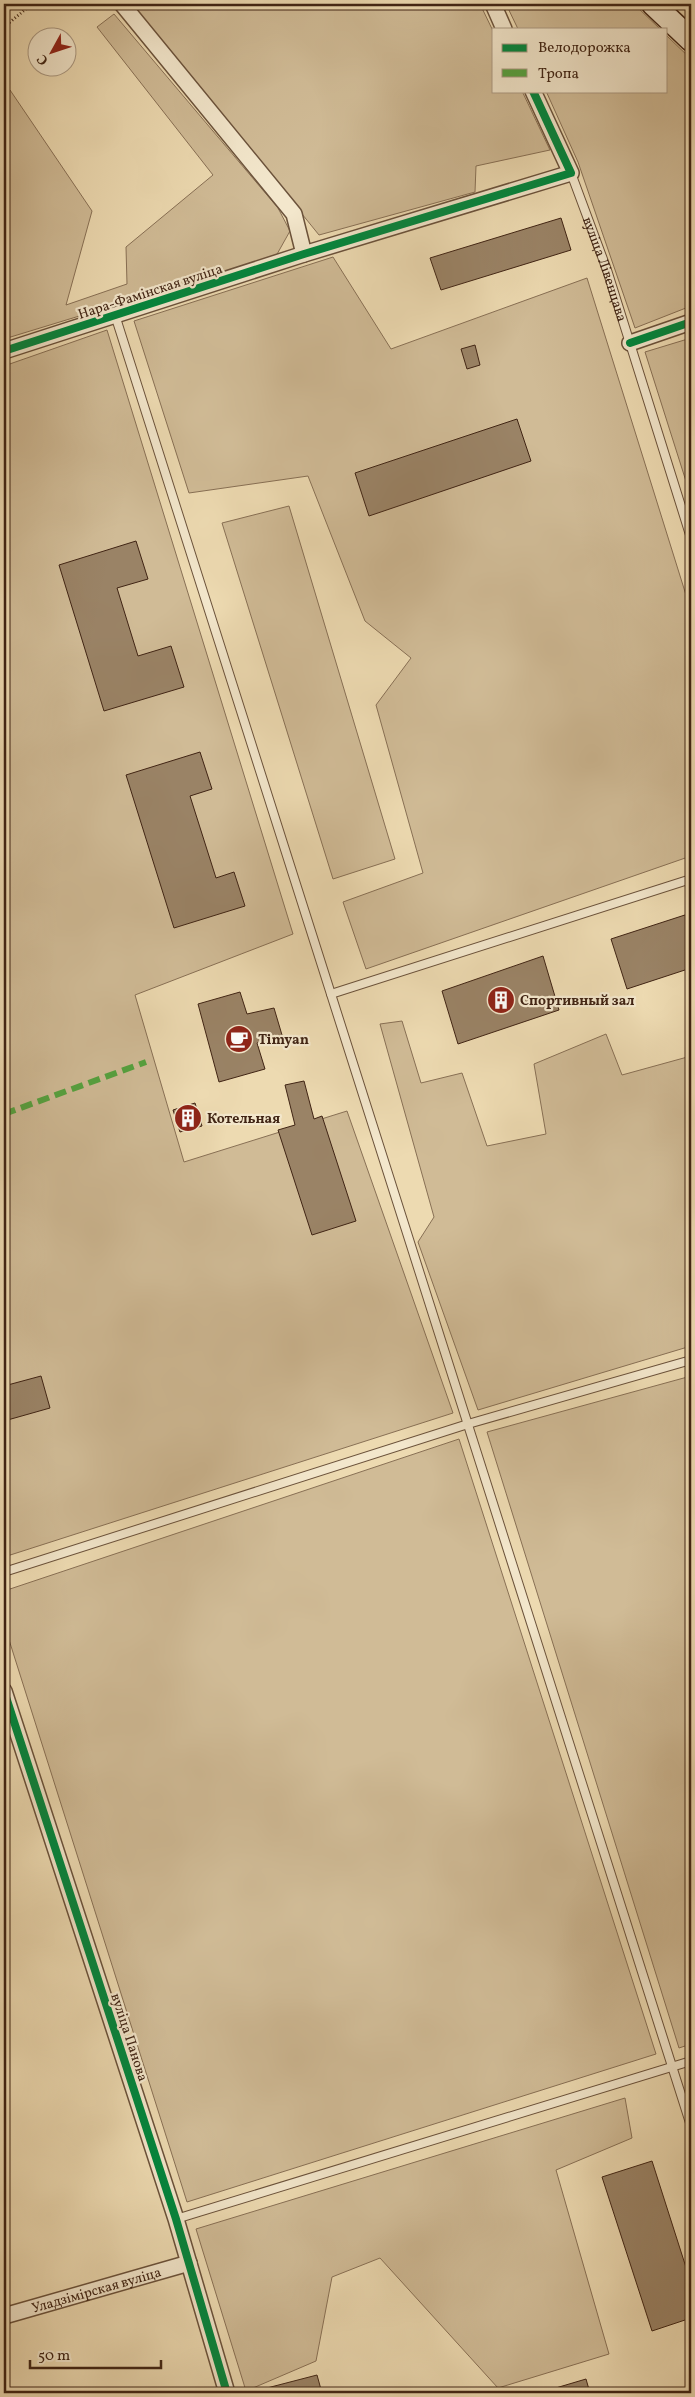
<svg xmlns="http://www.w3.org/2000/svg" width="695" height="2397" font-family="Vollkorn,serif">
<rect width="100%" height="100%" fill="#eddab1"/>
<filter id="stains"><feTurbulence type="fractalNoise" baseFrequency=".004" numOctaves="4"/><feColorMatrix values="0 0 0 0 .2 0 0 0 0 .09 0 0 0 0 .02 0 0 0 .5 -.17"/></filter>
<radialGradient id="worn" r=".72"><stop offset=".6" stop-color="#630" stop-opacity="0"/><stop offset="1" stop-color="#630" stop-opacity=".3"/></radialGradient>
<!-- green -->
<path fill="#d0bb96" stroke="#887055" d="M132,4H480L494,33V91H522L550,150L476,166L475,192L319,235Z
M506,4H634L660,29H518Z
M114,14L278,208L290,231L276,256L4,339V94L10,90L92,211L66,305L127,284L126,247L213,175L97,27Z
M666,35L691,59V306L635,328L578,162L546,91H666Z
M333,257L391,349L587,278L691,611V856L366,969L343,902L423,873L376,705L411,658L365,621L308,476L189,493L134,321Z
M107,330L293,934L135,995L184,1162L347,1111L453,1413L4,1557V366Z
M691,338V497L645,352Z
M289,506L395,859L333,879L222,523Z
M402,1021L421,1083L462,1073L487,1146L546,1134L534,1064L606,1034L622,1075L691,1056V1346L478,1410L418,1242L434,1217L380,1024Z
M691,1376V2044L679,2048L487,1432Z
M459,1439L656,2054L187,2202L4,1624V1591Z
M625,2098L632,2138L556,2170L609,2354L498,2388L380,2258L332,2277L316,2361L246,2391L196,2229Z"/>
<!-- building -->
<path fill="#9a8366" stroke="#402414" d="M561,218L571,250L441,290L430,258Z
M475,345L480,365L467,369L461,349Z
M517,419L531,461L369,516L355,473Z
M136,541L148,579L117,588L138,656L171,646L184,687L104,711L59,565Z
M200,752L212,789L190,796L216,878L234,872L245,906L174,928L126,775Z
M691,913V968L627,989L611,939Z
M543,956L559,1010L458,1044L442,991Z
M240,992L247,1014L274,1008L282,1035L257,1043L265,1069L219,1082L198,1004Z
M304,1081L314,1119L322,1116L356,1221L312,1235L278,1130L295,1125L285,1085Z
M195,1103L202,1126L180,1132L173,1110Z
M41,1376L50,1408L4,1421V1386Z
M652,2161L691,2283V2318L652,2331L602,2177Z
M317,2375L322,2393H268L267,2388Z
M586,2379L590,2393H549V2390Z"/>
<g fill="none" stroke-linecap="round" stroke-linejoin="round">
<!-- lane casing -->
<g stroke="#6b523b" stroke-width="10">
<g id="lane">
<path id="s1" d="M571,173L607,270L691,538"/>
<path d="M115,315L691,2126"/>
<path d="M331,994L691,879"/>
<path d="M4,1572L468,1424L691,1360"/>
<path d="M176,2219L691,2061"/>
</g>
</g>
<!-- street casing -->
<g stroke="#6b523b" stroke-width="18">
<g id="street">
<path d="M122,4L294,214L304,254"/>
<path d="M493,4L504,29"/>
<path d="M630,343L691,322"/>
<path d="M4,351L304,254L571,173L533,91"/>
<path d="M4,1691L176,2219L227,2393"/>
<path id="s2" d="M4,2316L189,2263"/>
</g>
</g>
<!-- secondary casing -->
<g stroke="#402414" stroke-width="25">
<path id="secondary" d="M653,4L691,40"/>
</g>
<!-- path -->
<path stroke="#402414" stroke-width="3" stroke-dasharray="1 2.5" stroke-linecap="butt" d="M4,27L32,4"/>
<!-- lane -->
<use href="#lane" stroke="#f3e7cc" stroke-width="8"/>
<!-- street -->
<use href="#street" stroke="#f3e7cc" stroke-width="15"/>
<!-- secondary -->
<use href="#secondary" stroke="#f3e7cc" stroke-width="22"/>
<!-- quiet -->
<path stroke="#54a33f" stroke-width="6" stroke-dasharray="12 6" stroke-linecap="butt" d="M4,1114L146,1062"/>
<!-- cycleway casing -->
<g stroke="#f3e7cc" stroke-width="11">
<path id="cycleway" d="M630,343L691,322
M4,351L304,254L571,173L533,91
M4,1691L176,2219L227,2393"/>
</g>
<!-- cycleway -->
<use href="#cycleway" stroke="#00873e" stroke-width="8"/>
</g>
<!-- icons -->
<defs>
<g id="building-disc" transform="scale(1.4375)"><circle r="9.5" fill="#8f2418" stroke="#f3e7cc"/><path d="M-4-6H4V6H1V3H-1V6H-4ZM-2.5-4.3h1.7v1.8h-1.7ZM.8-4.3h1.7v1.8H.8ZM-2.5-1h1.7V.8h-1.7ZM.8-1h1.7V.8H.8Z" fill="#fff"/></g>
<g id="cafe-disc" transform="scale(1.4375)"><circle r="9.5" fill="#8f2418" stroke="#f3e7cc"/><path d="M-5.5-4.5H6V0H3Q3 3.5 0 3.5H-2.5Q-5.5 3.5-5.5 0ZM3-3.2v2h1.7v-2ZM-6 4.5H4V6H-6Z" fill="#fff"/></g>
</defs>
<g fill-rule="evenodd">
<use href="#building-disc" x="501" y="1000"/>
<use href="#cafe-disc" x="239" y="1039"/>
<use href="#building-disc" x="188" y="1118"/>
</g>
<g text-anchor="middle" stroke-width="4.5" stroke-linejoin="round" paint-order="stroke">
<!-- street labels -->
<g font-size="14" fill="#402414" stroke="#f3e7cc">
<text dy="5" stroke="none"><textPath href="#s1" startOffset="102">вуліца Лівенцава</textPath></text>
<text transform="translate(150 291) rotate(-18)" y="5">Нара-Фамінская вуліца</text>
<text transform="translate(130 2037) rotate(72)" y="5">вуліца Панова</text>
<text dy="5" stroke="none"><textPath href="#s2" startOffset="96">Уладзімірская вуліца</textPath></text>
</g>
<!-- poi labels -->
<g font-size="14" font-weight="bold" fill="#402414" stroke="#f3e7cc" text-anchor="start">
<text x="520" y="1005">Спортивный зал</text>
<text x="258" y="1044">Timyan</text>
<text x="207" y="1123">Котельная</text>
</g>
</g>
<!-- margin -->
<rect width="695" height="2397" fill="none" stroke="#eddab1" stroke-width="20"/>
<rect x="5" y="5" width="685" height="2387" fill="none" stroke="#402414" stroke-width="2.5"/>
<rect x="10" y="10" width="675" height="2377" fill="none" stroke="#402414"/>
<!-- legend -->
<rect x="492" y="28" width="175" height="65" fill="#f3e7cc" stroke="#ab9982"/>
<rect x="502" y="44" width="25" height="8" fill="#00873e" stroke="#ab9982"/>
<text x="538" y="52" font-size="15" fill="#402414">Велодорожка</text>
<rect x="502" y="69" width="25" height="8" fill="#54a33f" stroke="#ab9982"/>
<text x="538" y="78" font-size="15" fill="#402414">Тропа</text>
<!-- north arrow -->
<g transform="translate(52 52) rotate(230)"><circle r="24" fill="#f3e7cc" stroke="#ab9982"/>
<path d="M0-4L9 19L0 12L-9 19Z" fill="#8f2418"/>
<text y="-8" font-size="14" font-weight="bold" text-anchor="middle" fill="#402414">С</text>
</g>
<!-- scale -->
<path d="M30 2360v8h131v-8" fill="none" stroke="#402414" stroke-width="2.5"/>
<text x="38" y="2360" font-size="15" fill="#402414" stroke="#f3e7cc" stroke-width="4" paint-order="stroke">50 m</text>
<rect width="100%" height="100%" filter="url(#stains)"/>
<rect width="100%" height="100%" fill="url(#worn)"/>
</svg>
